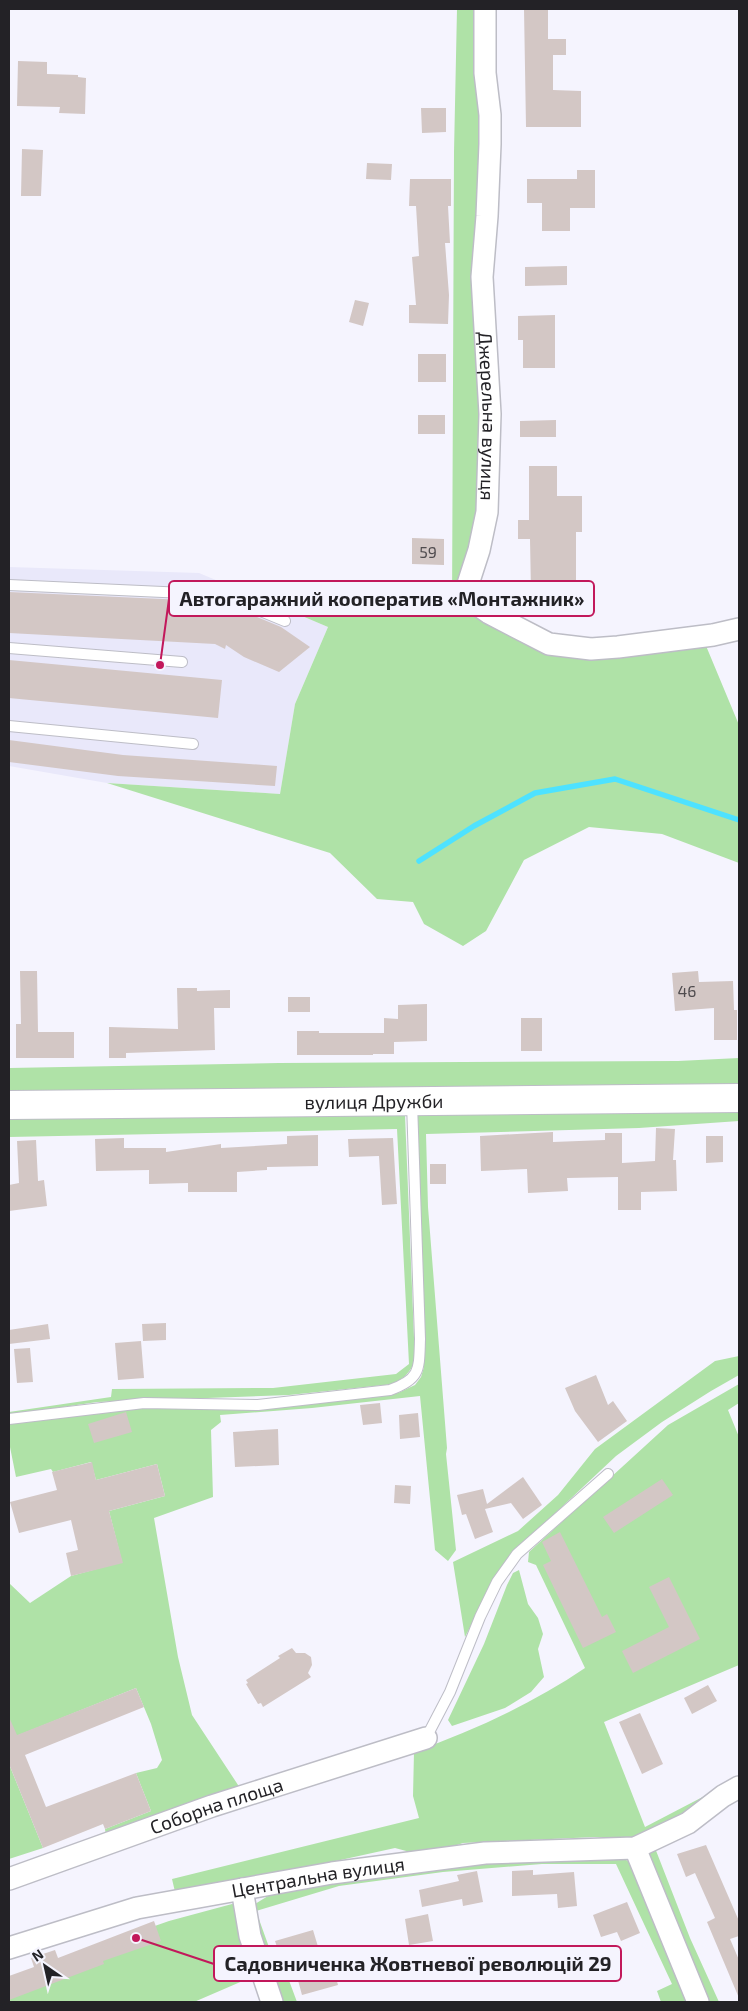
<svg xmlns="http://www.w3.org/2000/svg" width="748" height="2011" font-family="'Exo 2',sans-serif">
<rect width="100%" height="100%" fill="#f5f4fe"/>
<!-- built -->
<path fill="#e9e8fa" d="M9,567L199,573L328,627L295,704L280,794L107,783L9,766Z"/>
<!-- green -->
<path fill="#afe2a7" d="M457,9H481L482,511L463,586L531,640L704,641L739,725V863L662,834L589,827L524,860L486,931L463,946L424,924L413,902L377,899L330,853L107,783L280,794L295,704L328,627L302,616L349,605L452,608L454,152Z
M739,1058V1087L9,1097V1068L279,1063L678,1061Z
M739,1106V1121L639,1128L426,1134L428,1207L447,1448L446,1454L456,1550L448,1561L435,1550L420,1396L312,1408L220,1415L221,1422L211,1430L213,1497L154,1518L178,1657L192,1715L240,1788L106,1836L105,1829L151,1811L136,1773L157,1768L162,1760L151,1724L136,1688L9,1739V1583L30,1603L71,1576L122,1562L109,1511L165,1496L157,1464L96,1480L91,1462L53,1472L51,1469L16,1477L9,1442V1424L131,1406L308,1404L398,1393L415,1385L421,1377L424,1367L416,1113Z
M405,1115L415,1362C409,1373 404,1378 394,1384L289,1395L97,1402L9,1415V1412L111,1397L112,1389L273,1388L396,1374L409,1364L397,1129L9,1137V1117Z
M739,1356V1375L711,1391L662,1422L616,1456L531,1536L497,1574L465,1637L453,1562L518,1531L558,1495L595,1449L715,1361Z
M739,1384V1403L728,1410L739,1437V1665L604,1722L645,1827L739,1778L658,1834L631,1840L595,1837L463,1843L425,1856L395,1848L176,1896L172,1879L419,1818L413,1796L414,1752C474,1730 532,1704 585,1668L536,1565L528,1562L529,1552L668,1425Z
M519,1570L528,1604L538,1618L543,1634L538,1649L544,1677L531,1692L505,1708L452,1726L448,1720L484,1644L507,1585L513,1573Z
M9,1764L43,1848L9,1859Z
M655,1848L690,1938L719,2002H707L647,1850Z
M622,1857L629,1862L690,2002H661L657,1991L672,1984L616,1864H542L443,1872L339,1886L256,1911L279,1975H287L297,2002H279L255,1940V1904L268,1896L359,1875L477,1860Z
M232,1904L240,1906L259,1974L194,2002H9V1977L169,1921Z"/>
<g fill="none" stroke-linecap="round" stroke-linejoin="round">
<!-- stream -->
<path stroke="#4ee2ff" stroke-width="5.5" d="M419,861L474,826L535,793L615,779L739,820"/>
</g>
<!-- building -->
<path fill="#d3c7c5" d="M524,9H548V39H566V55H553V90L581,91V127H526Z
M18,61L47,62V74L78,75V77L86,78L85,114L59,113L60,107L17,106Z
M421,108H446V132L422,133Z
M22,149L43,150L41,196H21Z
M367,163L392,164L391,180L366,179Z
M577,170H595V208H570V231H542V203H527V179H577Z
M410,179H451V206H448L450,243H445L449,295L448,324L409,323V305H416L412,257L419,256L416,206H409Z
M567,266V285L525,286V267Z
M355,300L369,303L363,326L349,322Z
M555,315V368H523V340H518V316Z
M418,354H446V382H418Z
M418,415H445V434H418Z
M556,420V437H520V421Z
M529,466H557V496H582V532H576V591L531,592L530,539H518V520H529Z
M412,538L444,539V565L412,564Z
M9,592L185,600L217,603L228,605L281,627L310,647L279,672L244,657L226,645L225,649L215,644L9,633Z
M9,660L222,680L218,718L9,698Z
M9,740L123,755L277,766L275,786L118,776L9,762Z
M20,971H37L38,1032H74V1058H16V1024H21Z
M698,971L699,982L733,981L734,1010H737V1040H714V1008L675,1011L672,973Z
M177,988H197V991L230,990V1008H214L215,1050L126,1053V1058H109V1027L178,1029Z
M288,997H310V1012H288Z
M427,1004V1041L394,1042V1054H373V1055H297V1031H319V1033H384V1018L398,1019V1005Z
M521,1018H542V1051H521Z
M656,1128L675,1129L673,1160H676L677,1191L641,1192V1210H618V1177L567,1178L568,1191L528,1193L527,1169L481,1171L480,1136L553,1132V1142L605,1140V1133H622V1163L655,1161Z
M318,1135V1166L267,1167V1170L237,1172V1192H188V1183L149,1184V1170L96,1171L95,1139L124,1138V1148H166V1152L221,1144V1148L287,1144V1136Z
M706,1136H723V1162L706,1163Z
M393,1138L397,1204L382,1205L379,1156L349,1157L348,1139Z
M36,1140L38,1181L44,1180L47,1206L9,1211V1185L19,1183L17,1141Z
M430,1164H446V1184H430Z
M166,1323V1340L143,1341L142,1324Z
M48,1324L50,1339L9,1344V1330Z
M141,1341L144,1378L118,1380L115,1343Z
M30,1348L33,1382L17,1383L14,1349Z
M596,1375L608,1405L613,1401L627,1421L598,1442L575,1411L565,1388Z
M380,1403L382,1423L363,1425L360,1405Z
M126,1412L132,1432L94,1443L88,1424Z
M418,1413L420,1437L400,1439L399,1415Z
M278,1429L279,1465L235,1467L233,1432Z
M92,1462L96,1480L157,1464L165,1496L109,1511L123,1563L71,1576L66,1553L78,1550L71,1520L19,1533L10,1502L57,1490L52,1472Z
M523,1477L542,1505L523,1519L511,1503L485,1509L493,1532L475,1539L466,1514L462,1515L457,1495L483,1489L487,1504Z
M662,1479L673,1495L614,1533L603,1517Z
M395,1485L411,1486L410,1504L394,1503Z
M560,1532L602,1617L607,1614L616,1632L583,1648L543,1565L551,1561L542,1542Z
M669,1577L700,1639L633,1673L622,1651L669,1627L649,1587Z
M292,1648L296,1653H305L311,1657L312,1665L308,1673L311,1677L263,1707L261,1703L258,1704L246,1684L248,1683L246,1680L280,1658L278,1656Z
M708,1685L717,1701L692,1714L684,1698Z
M136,1688L144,1707L25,1755L46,1807L136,1773L151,1811L105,1829L103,1824L43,1848L9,1764V1717L17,1735Z
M640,1713L663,1764L642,1774L619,1722Z
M706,1845L739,1921V1936L730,1939L739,1960V1998L707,1922L715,1918L695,1873L686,1877L677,1854Z
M533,1870V1875L574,1872L577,1906L558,1908L557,1894L512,1896V1871Z
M477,1871L483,1902L463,1906L462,1899L422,1907L419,1890L459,1881L457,1875Z
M627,1902L640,1933L621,1941L617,1932L601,1937L593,1915Z
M428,1914L433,1941L409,1945L405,1919Z
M154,1921L161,1941L103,1961L104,1964L9,2000V1976L34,1967L31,1958L55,1950L58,1958Z
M313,1930L325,1970L333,1967L338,1985L302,1995L293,1962L283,1965L275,1941Z"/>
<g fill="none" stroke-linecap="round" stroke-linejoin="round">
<!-- lane casing -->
<g stroke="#bdbdc6" stroke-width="12">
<path id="lane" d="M9,585L185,593L226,597L285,621
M9,648L182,662
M9,726L193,744
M9,1419L144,1403L258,1405L390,1390C421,1379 419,1369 420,1339L412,1103
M426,1738L450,1692L480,1617L497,1582L517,1554L608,1474"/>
</g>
<!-- street casing -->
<g stroke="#bdbdc6" stroke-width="24">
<g id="street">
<path id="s1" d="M485,9V73L490,115V144L487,216L482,277L490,414L487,512L479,550L467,587L470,595L479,606L489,613L549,644L591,649L618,647L713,635L739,629"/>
<path d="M635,1848L698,2002"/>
<path id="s2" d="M9,1879L212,1806L426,1738"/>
<path d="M242,1889L250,1936L272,2002"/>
<path id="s3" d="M9,1948L137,1908L332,1873L485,1853L635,1848L688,1823L723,1796L739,1787"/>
</g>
</g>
<!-- secondary casing -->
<g stroke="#bdbdc6" stroke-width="30">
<g id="secondary">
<path id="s4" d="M9,1105L739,1098"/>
</g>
</g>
<!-- lane -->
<use href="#lane" stroke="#fff" stroke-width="10"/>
<!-- street -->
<use href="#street" stroke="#fff" stroke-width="21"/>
<!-- secondary -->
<use href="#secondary" stroke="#fff" stroke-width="28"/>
</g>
<g text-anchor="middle" stroke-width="4" stroke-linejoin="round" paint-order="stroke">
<!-- number labels -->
<g font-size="16" fill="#4f4b4e">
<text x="428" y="558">59</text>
<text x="687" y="997">46</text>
</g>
<!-- street labels -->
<g font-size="19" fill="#232226" stroke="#f5f4fe">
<text dy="7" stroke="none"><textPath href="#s1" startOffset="408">Джерельна вулиця</textPath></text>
<text dy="7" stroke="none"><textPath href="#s4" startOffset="365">вулиця Дружби</textPath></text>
<text dy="7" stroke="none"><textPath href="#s2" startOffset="220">Соборна площа</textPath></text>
<text dy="7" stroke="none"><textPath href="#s3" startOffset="318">Центральна вулиця</textPath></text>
</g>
</g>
<!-- callouts -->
<path fill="none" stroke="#c2185b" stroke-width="2" d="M160 665L169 599M136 1938L214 1964"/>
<g fill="#c2185b" stroke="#f5f4fe" stroke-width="2">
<circle cx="160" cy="665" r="5"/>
<circle cx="136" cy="1938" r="5"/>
</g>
<g fill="#f5f4fe" stroke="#c2185b" stroke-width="2">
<rect x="169" y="581" width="425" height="35" rx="5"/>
<rect x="214" y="1946" width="407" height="35" rx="5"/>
</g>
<g font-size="20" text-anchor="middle" font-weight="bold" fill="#232226">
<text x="382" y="606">Автогаражний кооператив «Монтажник»</text>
<text x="418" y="1971">Садовниченка Жовтневої революцій 29</text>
</g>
<!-- border -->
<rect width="748" height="2011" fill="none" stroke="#232226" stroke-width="20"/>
<!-- north arrow -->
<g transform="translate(45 1966) rotate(326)" stroke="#f5f4fe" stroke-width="4" paint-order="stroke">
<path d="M0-4L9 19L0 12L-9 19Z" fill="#232226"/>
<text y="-8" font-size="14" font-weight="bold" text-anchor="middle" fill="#232226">N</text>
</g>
</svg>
